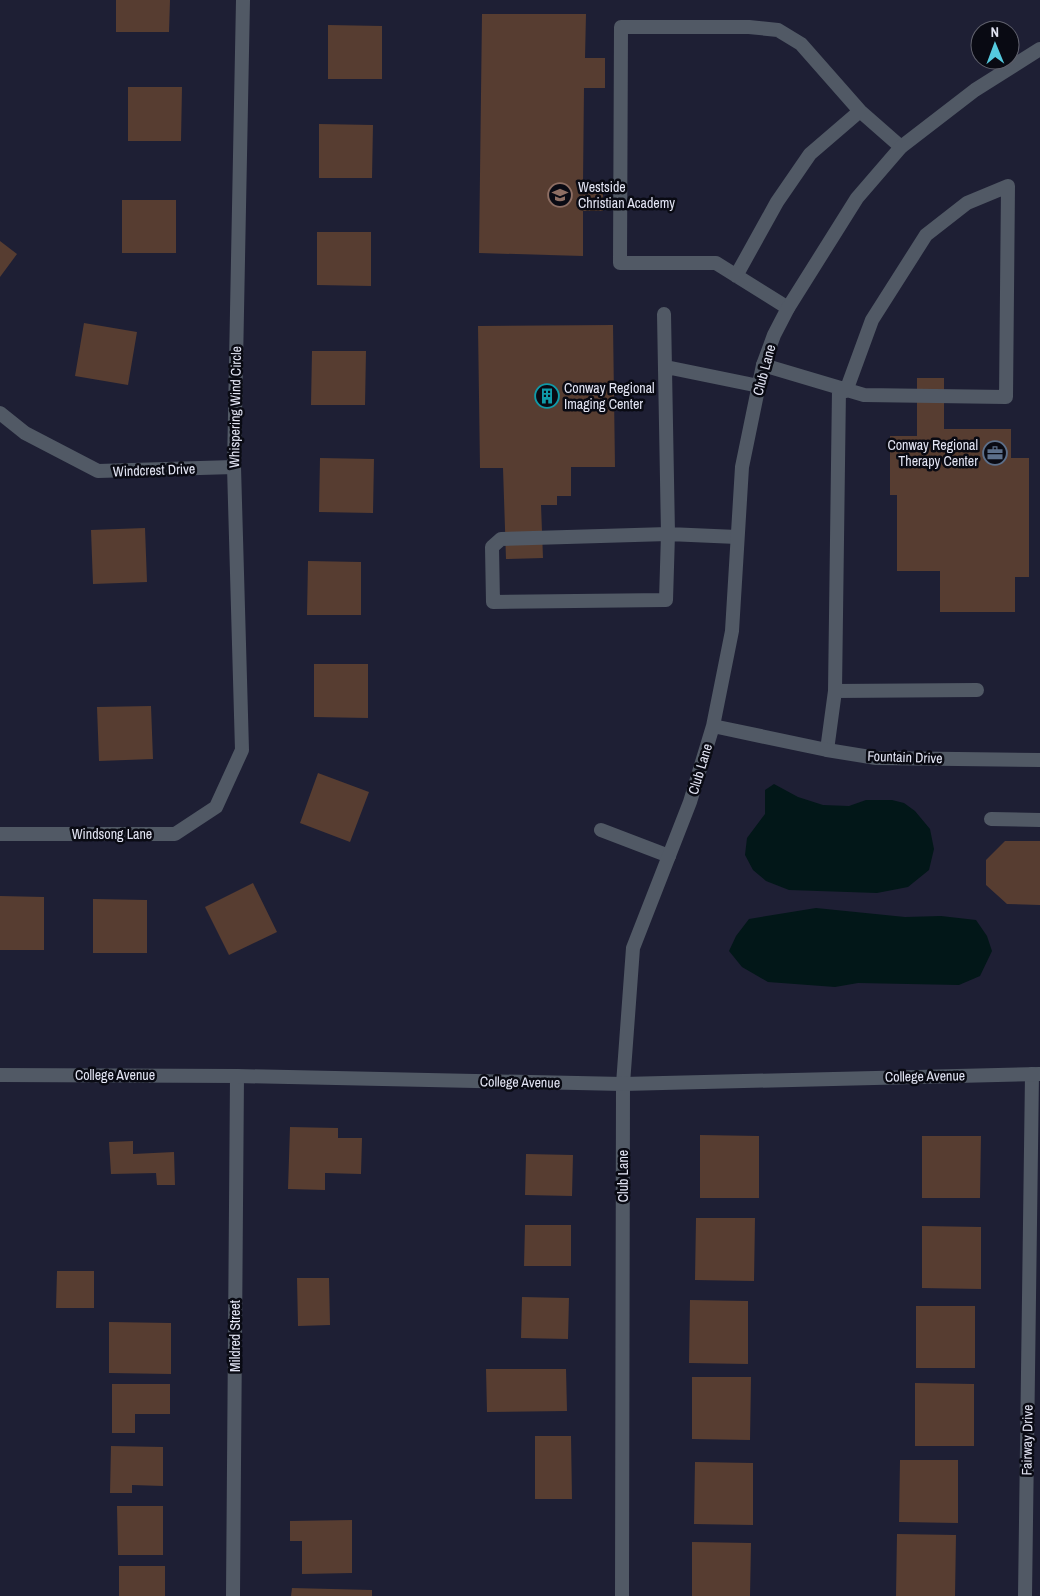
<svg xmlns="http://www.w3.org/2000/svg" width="1040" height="1596" font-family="'Archivo Narrow',sans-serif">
<rect width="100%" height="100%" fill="#1e1f34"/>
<!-- water -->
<path fill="#021718" d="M774,784L798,797L823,805L849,806L866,800H892L904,803L915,811L930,829L934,849L929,870L908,887L877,893L789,890L766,881L753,870L745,855L747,838L765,814V790Z
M816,908L905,917L941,916L976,920L987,936L992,951L980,976L959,985L858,983L835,987L768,982L742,967L729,951L736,936L749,919Z"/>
<!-- building -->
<path fill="#573d31" d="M116,0H170L169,32H116Z
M482,14H586L585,58H605V88H584L583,182H603V211H583V256L479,253Z
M328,25L382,26V79H328Z
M128,87H182L181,141H128Z
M319,124L373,125L372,178H319Z
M122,200H176V253H122Z
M317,232H371V286L317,285Z
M0,241L17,254L0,277Z
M84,323L137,332L128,385L75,376Z
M613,325L615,467H571V496H557V505H541L543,558L506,559L503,468H480L478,326Z
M312,351H366L365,405H311Z
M917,378H944V429H1011V458H1029V577H1015V612H940V571H897V495H890V436H917Z
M320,458L374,459L373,513L319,512Z
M145,528L147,582L93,584L91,530Z
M308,561L361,562V615H307Z
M314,664H368V718L314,717Z
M151,706L153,759L99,761L97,707Z
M318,773L369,792L350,842L300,823Z
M1005,841H1040V905L1007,904L986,885V860Z
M253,883L277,932L229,955L205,907Z
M0,896L44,897V950H0Z
M93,899L147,900V953H93Z
M290,1127L338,1128V1138H362L361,1174L325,1173V1190L288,1189Z
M700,1135L759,1136V1198H700Z
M922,1136H981L980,1198H922Z
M133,1141V1154L174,1152L175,1185H157L156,1173L111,1174L109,1142Z
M526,1154L573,1155L572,1196L525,1195Z
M696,1218H755L754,1281L695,1280Z
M525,1225H571V1266H524Z
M922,1226L981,1227V1289L922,1288Z
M57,1271H94V1308H56Z
M297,1278H329L330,1325L298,1326Z
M522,1297L569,1298L568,1339L521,1338Z
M690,1300L748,1301V1364L689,1363Z
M916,1306H975V1368H916Z
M109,1322L171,1323V1374L109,1373Z
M486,1369H566L567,1411L487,1412Z
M692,1377H751L750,1440L692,1439Z
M915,1383L974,1384V1446H915Z
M112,1384H170V1414H135V1433H112Z
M535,1436H571L572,1499H535Z
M111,1446L163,1447V1486L132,1485V1493H110Z
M900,1460H958V1523L899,1522Z
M695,1462L753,1463V1525L694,1524Z
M117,1506H163V1555H118Z
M352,1520V1573L302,1574V1541H290V1521Z
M897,1534L956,1535L955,1596H896Z
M692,1542L751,1543L750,1596H692Z
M119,1566H165V1596H119Z
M292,1588L372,1590V1596H291Z"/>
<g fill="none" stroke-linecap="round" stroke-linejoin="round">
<!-- service -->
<path stroke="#515965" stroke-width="14" d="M736,276L777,202L810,154L860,111
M788,308L716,263H620L621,27H749L778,30L801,44L860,111L901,147
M664,314L668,534L666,600L493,602L492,547L501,539L668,534L737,537
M763,365L864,395L1006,397L1008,186L967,203L926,235L872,320L846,391
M666,367L759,386
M835,691L977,690
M827,750L835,691L839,389
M991,819L1040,820
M601,830L669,856"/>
<!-- minor -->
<path stroke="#515965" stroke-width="14" d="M0,413L25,433L98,471L234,467
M713,726L827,750L876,758L1040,760
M0,834H175L216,807L242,750L234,467L243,0
M233,1596L237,1076
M622,1596L623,1084L633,948L690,802L713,726L732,631L742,467L763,365L774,335L788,308L857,198L901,147L975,90L1040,49
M1025,1596L1032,1074"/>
<!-- tertiary -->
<path stroke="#515965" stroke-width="14" d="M0,1075L237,1076L623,1084L1040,1074"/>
</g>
<!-- icons -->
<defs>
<g id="school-ring" transform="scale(1.25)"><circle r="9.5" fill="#090a13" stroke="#8d6e63" stroke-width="1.5"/><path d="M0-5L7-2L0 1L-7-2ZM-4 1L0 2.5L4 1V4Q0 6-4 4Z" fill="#8d6e63"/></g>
<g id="building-ring" transform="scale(1.25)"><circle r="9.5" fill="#090a13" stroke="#0f9aa8" stroke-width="1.5"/><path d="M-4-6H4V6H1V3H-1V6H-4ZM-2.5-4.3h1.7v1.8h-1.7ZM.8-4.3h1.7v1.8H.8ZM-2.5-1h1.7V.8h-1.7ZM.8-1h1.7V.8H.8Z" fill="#0f9aa8"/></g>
<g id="office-ring" transform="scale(1.25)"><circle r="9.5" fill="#090a13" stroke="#5c6f8a" stroke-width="1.5"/><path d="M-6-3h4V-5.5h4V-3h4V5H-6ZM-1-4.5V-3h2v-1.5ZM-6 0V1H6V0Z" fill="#5c6f8a"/></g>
</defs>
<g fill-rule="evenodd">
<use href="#school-ring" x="560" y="195"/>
<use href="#building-ring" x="547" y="396"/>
<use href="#office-ring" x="995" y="453"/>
</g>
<g text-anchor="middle" stroke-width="5" stroke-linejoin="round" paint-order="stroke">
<!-- poi labels -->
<g font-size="14" fill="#e2e4f3" stroke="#090a13" text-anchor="start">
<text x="578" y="192">Westside<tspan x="578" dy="16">Christian Academy</tspan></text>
<text x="564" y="393">Conway Regional<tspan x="564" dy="16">Imaging Center</tspan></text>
<text x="978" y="450" text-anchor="end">Conway Regional<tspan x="978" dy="16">Therapy Center</tspan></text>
</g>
<!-- street labels -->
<g font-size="14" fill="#e2e4f3" stroke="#090a13">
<text transform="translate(764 370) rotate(-75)" y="5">Club Lane</text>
<text transform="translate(235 407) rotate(-89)" y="5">Whispering Wind Circle</text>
<text transform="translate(154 470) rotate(-2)" y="5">Windcrest Drive</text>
<text transform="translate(905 757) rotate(2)" y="5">Fountain Drive</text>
<text transform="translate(700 769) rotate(-73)" y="5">Club Lane</text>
<text x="112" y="839">Windsong Lane</text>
<text x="115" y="1080">College Avenue</text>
<text transform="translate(925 1076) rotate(-1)" y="5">College Avenue</text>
<text transform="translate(520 1082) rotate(1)" y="5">College Avenue</text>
<text transform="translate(623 1176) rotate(-90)" y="5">Club Lane</text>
<text transform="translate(235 1336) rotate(-90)" y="5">Mildred Street</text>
<text transform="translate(1027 1440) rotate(-89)" y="5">Fairway Drive</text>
</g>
</g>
<!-- north arrow -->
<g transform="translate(995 45) rotate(359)"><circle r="24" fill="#090a13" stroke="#60616d"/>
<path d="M0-4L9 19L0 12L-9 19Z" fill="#55cadf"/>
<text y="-8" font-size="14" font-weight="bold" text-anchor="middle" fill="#e2e4f3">N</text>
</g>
</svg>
